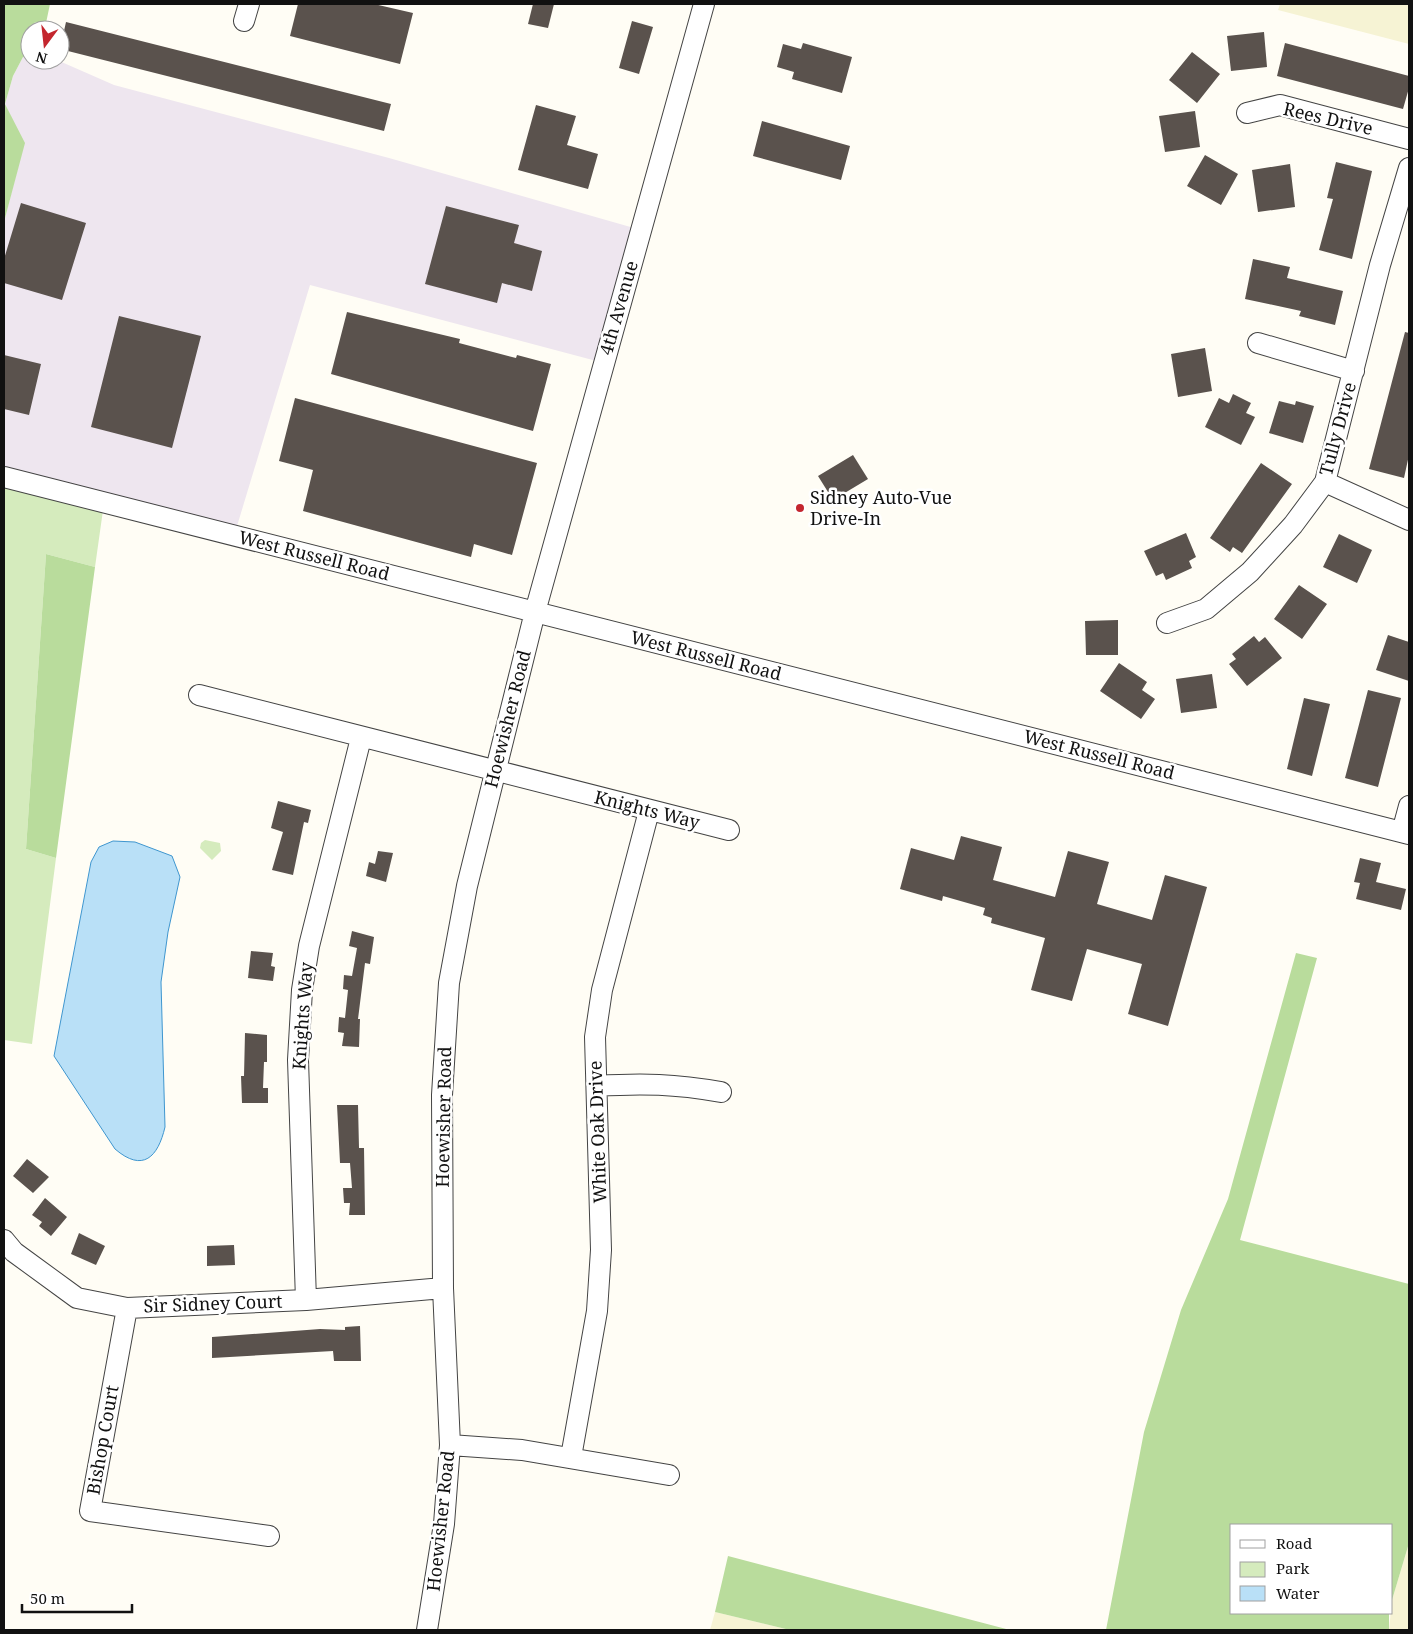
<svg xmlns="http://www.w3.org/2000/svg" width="1413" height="1634" font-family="'Noto Serif',serif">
<rect width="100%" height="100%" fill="#fffdf5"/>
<!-- industrial -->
<path fill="#eee6ef" d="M23,57H30V60H57L114,85L389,158L641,230L604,363L310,285L234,536L4,477V222L24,144L5,104L13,76Z"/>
<!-- farmland -->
<path fill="#f6f3d4" d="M1280,4H1409V44L1278,10Z
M1409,1543V1630H1389L1392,1600Z
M715,1612L790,1630H710Z"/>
<!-- green -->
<path fill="#d5ebbd" d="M4,477L104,503L95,567L46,554L26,849L56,858L32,1044L4,1040Z
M205,840L220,843L221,851L212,860L200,848L201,843Z"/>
<!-- forest -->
<path fill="#b9dc9c" d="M4,4H50L46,23L47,30H30V57H23L13,76L5,104L25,143L4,222Z
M46,554L95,567L56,858L26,849Z
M1296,953L1317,958L1240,1240L1409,1284V1543L1392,1600V1525H1232V1613H1389V1630H1106L1144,1432L1181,1310L1228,1199Z
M728,1556L1010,1630H790L715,1612Z"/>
<!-- water -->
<path fill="#b9e0f7" stroke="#3f96cf" d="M113,841L135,842L172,856L180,877L168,932L161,982L165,1127C158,1157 143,1173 115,1149L54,1056L91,862L99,847Z"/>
<!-- building -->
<path fill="#5a524d" d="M298,4H374L413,13L400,64L290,36Z
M533,4H554L548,28L528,24Z
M632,21L653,27L639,74L619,68Z
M66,22L391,104L384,131L60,49Z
M1264,32L1267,67L1231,71L1227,36Z
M803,43L852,57L842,93L792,79L794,72L777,67L783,44L801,49Z
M1285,43L1409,76V88L1403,109L1277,76Z
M1192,52L1220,74L1197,103L1169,80Z
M536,105L576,116L567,145L598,154L588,189L518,170Z
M1195,111L1200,147L1165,152L1159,116Z
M762,121L850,146L841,180L753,156Z
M1205,155L1238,174L1221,205L1187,186Z
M1336,162L1372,171L1352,259L1319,250L1333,199L1327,198Z
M1290,164L1295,207L1258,212L1252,170Z
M21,203L86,223L62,300L4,283V259Z
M446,206L519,225L514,243L542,251L532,291L502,283L497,303L425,284Z
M1253,259L1290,267L1287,278L1343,291L1335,325L1299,316L1301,311L1245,299Z
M347,312L460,339L459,343L516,358L517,355L551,364L533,431L331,374Z
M119,316L201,336L172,448L91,427Z
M1405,332L1409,333V455L1404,478L1369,469Z
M1205,348L1212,391L1178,397L1171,354Z
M4,355L41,364L29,415L4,409Z
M1233,394L1251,403L1246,413L1255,417L1241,445L1205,427L1219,398L1229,403Z
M295,398L537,463L512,555L474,544L471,557L303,511L313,470L279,461Z
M1279,401L1295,405L1296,401L1314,406L1303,443L1269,433Z
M853,455L868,479L833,500L818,476Z
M1261,463L1292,484L1242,553L1233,547L1230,552L1210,538Z
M1186,533L1196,557L1189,561L1192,568L1166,580L1163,573L1156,576L1144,551Z
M1339,534L1372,550L1357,583L1323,567Z
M1299,585L1327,604L1302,639L1274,619Z
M1118,620V655H1086L1085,621Z
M1388,635L1409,642V681L1376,670Z
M1254,636L1259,642L1265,637L1282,658L1247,686L1229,664L1236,659L1232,654Z
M1119,663L1147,682L1142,690L1155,699L1141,719L1100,691Z
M1212,674L1217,708L1181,713L1176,679Z
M1368,690L1401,698L1378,787L1345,778Z
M1304,698L1330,704L1312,776L1287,769Z
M278,801L311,810L308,823L304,822L293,875L272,870L283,832L271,828Z
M961,836L1002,847L993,880L1055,897L1068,851L1109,862L1097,904L1152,920L1165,875L1207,887L1168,1026L1128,1014L1142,964L1087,949L1072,1001L1031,990L1045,938L991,923L992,918L983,915L985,908L943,896L942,901L900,889L911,848L954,860Z
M378,851L393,853L386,882L366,876L369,862L375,864Z
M1360,858L1381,863L1376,882L1406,889L1401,910L1356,899L1360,883L1354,882Z
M352,931L374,937L370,964L365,963L358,1019H360L359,1047L342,1046L344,1033L338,1032L339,1017L345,1018L348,990L343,989L344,975L352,976L357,948L349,946Z
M251,951L273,953L271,966L275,967L273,981L248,978Z
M245,1033L267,1035V1062H264L263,1088H268V1103H242L241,1076H244Z
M337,1105H358L359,1148H364L365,1215H349L350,1203H344L343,1188H352L350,1163H340Z
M27,1159L49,1177L33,1193L13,1176Z
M45,1198L67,1217L51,1236L39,1226L42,1222L32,1215Z
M79,1233L105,1246L96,1265L71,1254Z
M234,1245L235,1265L207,1266V1246Z
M360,1326L361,1361H334L333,1351L212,1358V1337L320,1329L345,1330V1327Z"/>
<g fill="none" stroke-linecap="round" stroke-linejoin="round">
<!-- minor casing -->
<g stroke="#444" stroke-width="22">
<path id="minor" d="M244,21L249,4
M1247,113L1280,105L1409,139
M1258,343L1354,371
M4,477L1409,834
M1325,482L1409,520
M1167,623L1206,609L1250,572L1293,525L1325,482L1380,265L1409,168
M199,695L729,830
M1402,832L1409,806
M597,1086C643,1083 675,1084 721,1092
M4,1240L14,1252L77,1298L127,1308L306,1300L443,1288
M306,1300L298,1060L302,990L309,946L361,738
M127,1308L90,1511L269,1536
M450,1445L522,1450L669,1475
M571,1457L597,1311L601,1250L595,1037L602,990L649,811
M427,1630L444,1524L450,1445L443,1288L442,1095L449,983L467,886L535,612L704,4"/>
</g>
<!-- minor -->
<use href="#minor" stroke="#fff" stroke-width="20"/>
</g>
<!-- markers -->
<circle fill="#c4262e" stroke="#fff" stroke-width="2" cx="800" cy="508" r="5"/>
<g text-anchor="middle" stroke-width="5" stroke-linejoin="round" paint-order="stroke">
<!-- street labels -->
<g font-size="18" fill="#111" stroke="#fff">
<text transform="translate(1328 119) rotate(13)" y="6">Rees Drive</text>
<text transform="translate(619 308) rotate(-74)" y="6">4th Avenue</text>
<text transform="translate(1338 429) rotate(-75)" y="6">Tully Drive</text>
<text transform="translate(314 556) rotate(14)" y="6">West Russell Road</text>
<text transform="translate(706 656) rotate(14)" y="6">West Russell Road</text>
<text transform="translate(508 719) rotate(-76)" y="6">Hoewisher Road</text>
<text transform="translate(1099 755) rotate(14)" y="6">West Russell Road</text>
<text transform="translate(647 810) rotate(14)" y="6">Knights Way</text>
<text transform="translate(303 1016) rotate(-86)" y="6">Knights Way</text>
<text transform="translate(444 1117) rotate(-89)" y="6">Hoewisher Road</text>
<text transform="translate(598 1132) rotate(-92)" y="6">White Oak Drive</text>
<text transform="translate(213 1304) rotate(-2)" y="6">Sir Sidney Court</text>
<text transform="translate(103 1440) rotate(-80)" y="6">Bishop Court</text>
<text transform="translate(441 1521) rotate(-84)" y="6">Hoewisher Road</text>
</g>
<!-- poi labels -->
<g font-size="18" fill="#111" stroke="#fff" text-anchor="start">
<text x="810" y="504">Sidney Auto-Vue<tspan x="810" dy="21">Drive-In</tspan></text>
</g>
</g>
<!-- border -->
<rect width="1413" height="1634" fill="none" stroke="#111111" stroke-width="10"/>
<!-- legend -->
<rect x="1230" y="1524" width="162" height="90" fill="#ffffff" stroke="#a0a0a0"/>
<rect x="1240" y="1540" width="25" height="8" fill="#ffffff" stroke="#a0a0a0"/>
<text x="1276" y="1549" font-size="15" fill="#111111">Road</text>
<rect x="1240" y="1562" width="25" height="15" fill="#d5ebbd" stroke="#a0a0a0"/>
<text x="1276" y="1574" font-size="15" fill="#111111">Park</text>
<rect x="1240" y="1586" width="25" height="15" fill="#b9e0f7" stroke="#a0a0a0"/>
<text x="1276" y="1599" font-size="15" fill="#111111">Water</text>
<!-- north arrow -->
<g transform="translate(45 45) rotate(195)"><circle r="24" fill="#ffffff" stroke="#a0a0a0"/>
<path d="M0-4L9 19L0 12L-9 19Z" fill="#c4262e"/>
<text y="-8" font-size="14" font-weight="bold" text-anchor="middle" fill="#111111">N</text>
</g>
<!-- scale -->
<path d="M22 1604v8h110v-8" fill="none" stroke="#111111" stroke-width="2.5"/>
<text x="30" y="1604" font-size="15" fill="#111111" stroke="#ffffff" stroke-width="4" paint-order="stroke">50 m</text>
</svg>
